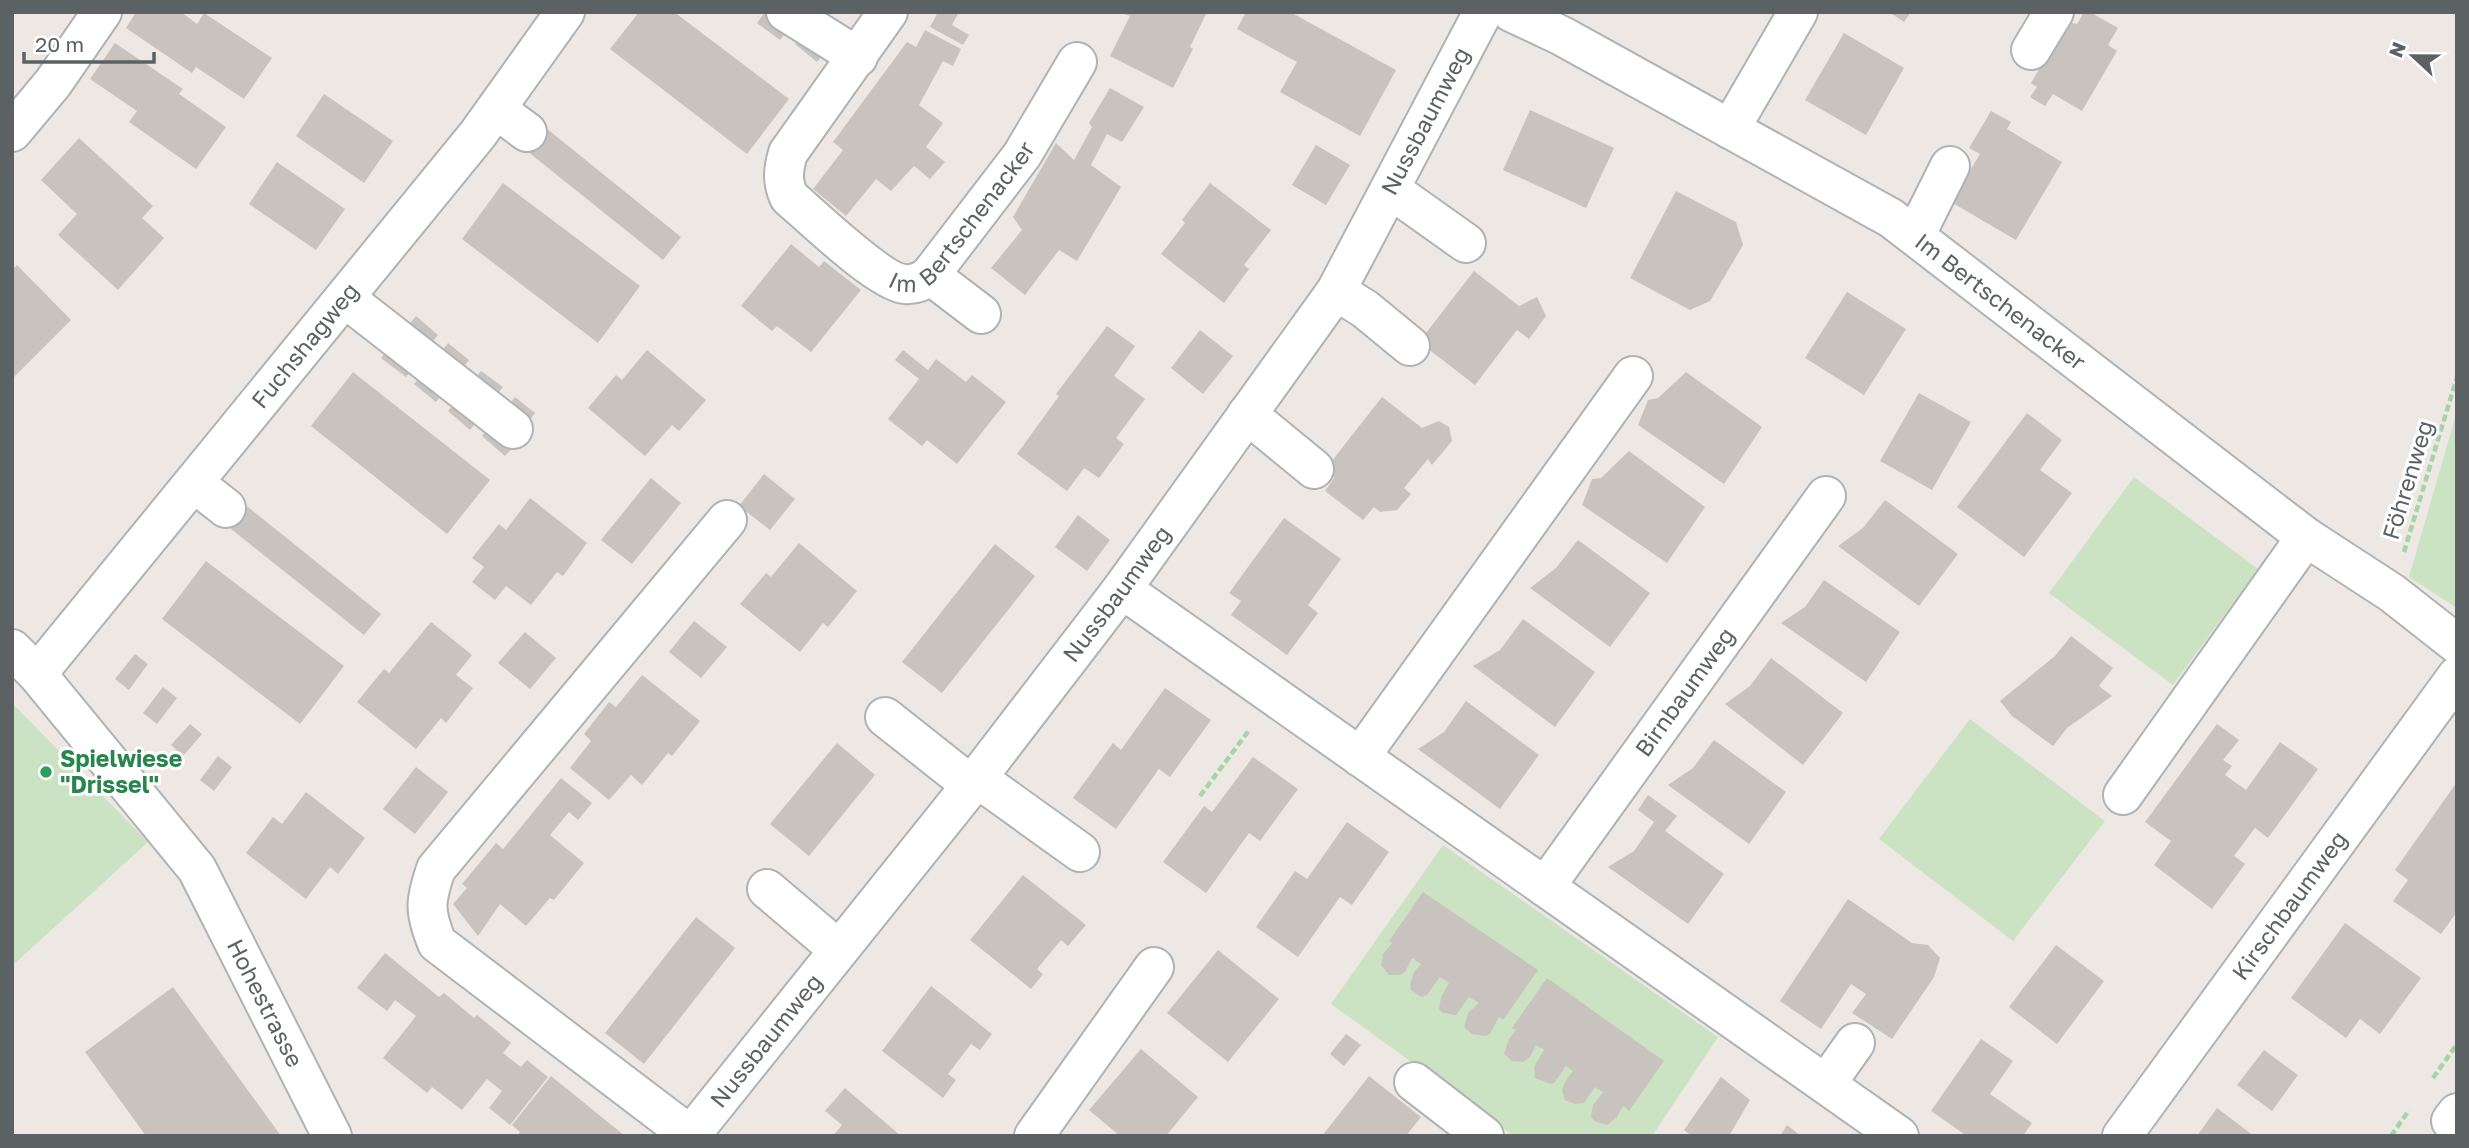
<svg xmlns="http://www.w3.org/2000/svg" width="2469" height="1148" font-family="'Golos Text',sans-serif">
<rect width="100%" height="100%" fill="#ede8e4"/>
<!-- green -->
<path fill="#cbe3c2" d="M2457,411V608L2409,577Z
M2134,477L2258,569L2173,685L2049,593Z
M12,703L148,842L12,966Z
M1970,719L2105,821L2013,941L1879,839Z
M1443,845L1718,1037L1652,1136H1514L1331,1004Z"/>
<!-- building -->
<path fill="#c9c3c0" d="M136,12H181L197,24L204,13L272,58L244,99L196,67L192,73L126,28Z
M639,12H674L789,99L747,154L610,49Z
M765,12H772L791,26L780,40L757,23Z
M938,12H959L952,25L969,35L963,45L930,27Z
M1125,12H1207L1190,47L1193,49L1173,88L1110,56L1130,16L1124,14Z
M1246,12H1290L1396,70L1360,136L1280,92L1297,62L1237,29Z
M1889,12H1911L1904,22Z
M2084,12H2090L2118,28L2108,45L2117,51L2082,111L2053,94L2045,106L2030,97L2037,87L2031,83L2067,22L2077,24Z
M925,30L961,49L953,66L943,61L919,105L943,123L926,147L945,162L930,179L914,166L891,191L876,179L846,216L813,189L843,150L833,142L907,42L916,47Z
M805,32L827,50L817,62L795,44Z
M1844,33L1904,68L1866,135L1805,100Z
M115,43L183,89L179,94L226,127L196,169L129,122L137,111L90,79Z
M1110,88L1144,107L1122,142L1107,134L1091,165L1121,187L1077,261L1059,250L1025,295L991,268L1022,230L1013,217L1056,143L1074,160L1092,127L1089,123Z
M324,94L393,141L364,183L296,136Z
M1530,110L1614,148L1586,208L1503,170Z
M1991,111L2011,122L2007,129L2062,162L2016,240L1951,202L1980,154L1969,148Z
M546,128L681,237L663,260L527,151Z
M79,138L153,206L142,218L164,238L118,290L58,235L77,214L41,180Z
M1316,145L1350,165L1326,205L1292,185Z
M277,162L345,209L316,250L249,204Z
M503,183L640,286L598,343L462,239Z
M1210,183L1271,230L1244,265L1249,269L1224,303L1161,254L1185,223L1182,220Z
M1676,191L1736,222L1743,245L1710,301L1690,310L1630,278Z
M791,244L819,267L824,261L861,290L811,352L777,326L772,331L741,306Z
M17,265L71,320L12,379V270Z
M1474,271L1519,306L1537,297L1546,316L1529,339L1517,330L1475,385L1419,342Z
M1847,292L1906,329L1864,395L1805,358Z
M416,316L438,335L426,349L404,331Z
M1107,326L1135,346L1114,376L1145,399L1116,438L1124,444L1099,478L1084,468L1067,491L1017,454L1059,396L1056,394Z
M1200,330L1233,356L1203,394L1171,368Z
M448,343L469,360L459,373L438,356Z
M390,346L415,365L406,377L381,358Z
M647,350L706,400L679,431L672,425L645,456L588,408L616,375L622,380Z
M903,350L928,370L936,359L966,382L972,375L1006,402L957,464L927,440L922,446L888,419L919,379L895,360Z
M481,371L503,387L493,400L472,383Z
M353,372L490,480L447,534L311,426Z
M424,372L446,390L436,402L414,384Z
M1686,372L1762,427L1724,484L1638,425L1648,400L1658,398Z
M1919,393L1971,422L1932,490L1880,461Z
M515,397L535,413L526,425L505,410Z
M1382,397L1422,428L1439,421L1449,427L1452,441L1432,465L1428,459L1404,488L1411,494L1397,510L1380,512L1374,507L1363,520L1325,491L1334,478L1324,471Z
M458,399L480,417L470,430L448,411Z
M2027,413L2062,440L2040,470L2072,493L2024,557L1957,507Z
M492,424L516,444L505,456L482,436Z
M1629,451L1705,507L1667,563L1582,505L1592,479L1601,478Z
M764,474L795,499L770,530L739,506Z
M651,478L681,503L632,564L601,540Z
M530,498L587,543L563,576L557,572L531,605L506,586L495,600L472,582L484,567L472,558L499,524L506,530Z
M1885,500L1958,554L1919,606L1838,546L1863,528Z
M248,507L381,614L364,635L231,529Z
M1078,515L1110,540L1087,571L1055,547Z
M1284,518L1341,559L1308,605L1318,613L1287,655L1231,615L1241,601L1229,593Z
M1578,540L1650,593L1610,647L1530,588L1556,568Z
M799,543L857,591L828,627L823,623L800,652L740,604L766,573L771,577Z
M995,544L1035,576L942,693L902,662Z
M206,561L344,666L300,724L162,619Z
M1824,580L1900,632L1866,682L1781,623L1805,607Z
M1523,619L1595,672L1555,727L1473,666L1500,650Z
M694,621L727,647L701,678L669,652Z
M431,622L472,655L456,675L473,688L446,723L441,718L416,749L357,702L384,669L389,673Z
M525,632L556,658L530,689L498,663Z
M2071,636L2113,668L2099,686L2112,696L2067,728L2053,746L2012,716L2000,701L2055,656Z
M135,654L148,664L129,690L115,679Z
M1771,658L1843,713L1803,765L1725,704L1750,686Z
M642,675L700,721L672,756L668,753L642,785L631,775L609,800L570,768L591,741L584,734L609,702L616,707Z
M163,687L177,698L157,724L143,713Z
M1165,688L1211,720L1170,777L1159,769L1116,829L1073,798L1113,743L1121,750Z
M1466,701L1539,755L1500,809L1418,749L1444,732Z
M190,724L202,734L183,756L171,745Z
M2217,724L2239,740L2223,760L2232,766L2225,775L2246,790L2280,742L2318,769L2268,838L2255,828L2234,856L2245,864L2212,909L2154,865L2171,841L2145,822Z
M1714,740L1786,792L1749,844L1668,785L1693,768Z
M837,743L875,775L809,856L770,824Z
M218,756L232,767L214,791L200,780Z
M1253,757L1298,789L1260,841L1249,833L1206,893L1163,862L1204,806L1212,812Z
M416,767L448,792L415,834L383,809Z
M561,778L592,803L578,820L569,812L550,835L584,863L554,900L550,898L526,926L500,904L478,936L453,904L467,888L462,884L496,843L503,849Z
M2457,782V912L2441,934L2393,901L2408,880L2395,870Z
M306,792L365,838L338,874L330,867L306,899L246,853L273,817L282,824Z
M1648,795L1677,816L1665,831L1724,874L1688,924L1608,867L1634,851L1654,822L1638,810Z
M1347,822L1389,852L1352,905L1340,897L1298,957L1256,927L1295,871L1307,879Z
M1023,875L1086,925L1068,946L1061,940L1037,969L1043,974L1031,989L970,940Z
M1423,892L1538,970L1503,1020L1499,1017L1490,1034L1485,1036L1472,1034L1464,1027L1468,1013L1479,1003L1469,997L1456,1015L1443,1013L1439,1009L1441,997L1449,983L1440,977L1427,995L1421,997L1411,990L1410,985L1414,972L1421,964L1412,958L1405,972L1400,975H1389L1381,965L1383,954L1392,943L1389,941Z
M1848,899L1912,943L1928,945L1940,958L1934,977L1892,1039L1852,1013L1866,994L1851,984L1821,1029L1780,1001Z
M696,917L735,948L644,1064L605,1033Z
M2345,923L2421,978L2380,1034L2360,1019L2346,1038L2291,998Z
M2056,945L2104,981L2057,1044L2009,1007Z
M1218,950L1279,999L1228,1062L1167,1013Z
M385,953L439,997L444,993L474,1018L477,1015L511,1043L503,1053L521,1067L527,1060L548,1077L510,1125L489,1108L502,1091L487,1079L462,1110L432,1087L427,1093L383,1058L416,1016L395,1000L387,1011L357,988Z
M1547,978L1664,1061L1629,1111L1623,1106L1617,1117L1607,1125L1594,1121L1591,1116L1593,1105L1603,1092L1595,1087L1584,1103L1575,1104L1565,1100L1562,1090L1566,1080L1573,1071L1566,1066L1555,1082L1551,1084L1535,1078L1534,1067L1544,1050L1541,1048L1536,1045L1530,1057L1523,1062L1512,1061L1504,1054L1509,1039L1516,1030L1512,1028Z
M931,986L992,1034L980,1050L971,1044L948,1074L956,1080L943,1098L882,1051Z
M173,987L281,1136H146L85,1052Z
M1346,1034L1361,1045L1344,1066L1330,1054Z
M1981,1039L2013,1061L1990,1094L2032,1123L2023,1136H1967L1931,1111Z
M1141,1049L1198,1097L1166,1136H1120L1089,1110Z
M2264,1050L2298,1075L2272,1111L2237,1085Z
M551,1076L625,1136H517L520,1132L512,1125Z
M1369,1076L1421,1117L1406,1136H1322Z
M1721,1077L1750,1100L1729,1136H1692L1684,1130Z
M845,1088L901,1136H833L842,1125L825,1111Z
M2217,1108L2254,1136H2197Z
M1787,1125L1801,1136H1780Z"/>
<g fill="none" stroke-linecap="round" stroke-linejoin="round">
<!-- minor casing -->
<g stroke="#afb3b5" stroke-width="42">
<g id="minor">
<path d="M786,12L858,57"/>
<path id="s1" d="M888,12L788,153C783,170 782,181 789,197C811,216 881,283 905,284C915,285 923,281 930,275L1022,155L1077,62"/>
<path id="s2" d="M1511,12L1562,36L1891,218L2306,537L2392,593L2457,644"/>
<path d="M2031,50L2054,12"/>
<path d="M497,110L527,132"/>
<path d="M1730,129L1798,12"/>
<path d="M12,132L53,83L102,12"/>
<path d="M1390,189L1466,243"/>
<path d="M1915,236L1950,166"/>
<path d="M930,275L981,314"/>
<path d="M1336,291L1365,309L1410,346"/>
<path d="M345,298L513,429"/>
<path d="M1247,414L1314,469"/>
<path d="M194,483L226,508"/>
<path d="M1122,589L1899,1136"/>
<path id="s3" d="M12,649L37,674L197,869L332,1136"/>
<path id="s4" d="M37,674L478,134L565,12"/>
<path d="M885,717L971,785"/>
<path d="M1360,757L1633,376"/>
<path d="M977,778L1080,852"/>
<path d="M2123,795L2306,537"/>
<path id="s5" d="M1545,887L1826,496"/>
<path d="M767,889L839,950"/>
<path d="M1414,1082L1484,1136"/>
<path d="M1826,1084L1855,1043"/>
<path d="M2457,1113L2451,1121L2457,1125"/>
<path id="s6" d="M690,1136L977,778L1122,589L1336,291L1483,12"/>
<path d="M691,1136L437,943C424,911 425,901 436,869L727,520"/>
<path d="M1034,1136L1154,967"/>
<path id="s7" d="M2122,1136L2457,676"/>
</g>
</g>
<!-- path -->
<path stroke="#a7d4a6" stroke-width="4.5" stroke-dasharray="7 3.5" stroke-linecap="butt" d="M2404,552L2457,377
M1200,796L1250,729
M2433,1078L2457,1044
M2391,1136L2409,1110"/>
<!-- minor -->
<use href="#minor" stroke="#fff" stroke-width="38"/>
</g>
<!-- markers -->
<circle fill="#2e9e5b" stroke="#fff" stroke-width="2.5" cx="46" cy="772" r="7"/>
<g text-anchor="middle" stroke-width="6" stroke-linejoin="round" paint-order="stroke">
<!-- street labels -->
<g font-size="23" fill="#5c6163" stroke="#fff">
<text dy="8" stroke="none"><textPath href="#s6" startOffset="1256">Nussbaumweg</textPath></text>
<text dy="8" stroke="none"><textPath href="#s1" startOffset="452">Im Bertschenacker</textPath></text>
<text dy="8" stroke="none"><textPath href="#s2" startOffset="570">Im Bertschenacker</textPath></text>
<text dy="8" stroke="none"><textPath href="#s4" startOffset="424">Fuchshagweg</textPath></text>
<text transform="translate(2408 480) rotate(-73)" y="8">Föhrenweg</text>
<text dy="8" stroke="none"><textPath href="#s6" startOffset="690">Nussbaumweg</textPath></text>
<text dy="8" stroke="none"><textPath href="#s5" startOffset="240">Birnbaumweg</textPath></text>
<text dy="8" stroke="none"><textPath href="#s7" startOffset="285">Kirschbaumweg</textPath></text>
<text dy="8" stroke="none"><textPath href="#s3" startOffset="438">Hohestrasse</textPath></text>
<text dy="8" stroke="none"><textPath href="#s6" startOffset="122">Nussbaumweg</textPath></text>
</g>
<!-- leisure labels -->
<g font-size="23" font-weight="bold" fill="#27864d" stroke="#fff" text-anchor="start">
<text x="60" y="767">Spielwiese<tspan x="60" dy="26">"Drissel"</tspan></text>
</g>
</g>
<!-- border -->
<rect width="2469" height="1148" fill="none" stroke="#5c6163" stroke-width="28"/>
<!-- north arrow -->
<g transform="translate(2413 56) rotate(292)" stroke="#ffffff" stroke-width="5" paint-order="stroke">
<path d="M0-5L12 26L0 18L-12 26Z" fill="#5c6163"/>
<text y="-10" font-size="19" font-weight="bold" text-anchor="middle" fill="#5c6163">N</text>
</g>
<!-- scale -->
<path d="M24 52v10h130v-10" fill="none" stroke="#5c6163" stroke-width="3.5"/>
<text x="35" y="52" font-size="21" fill="#5c6163" stroke="#ffffff" stroke-width="5" paint-order="stroke">20 m</text>
</svg>
